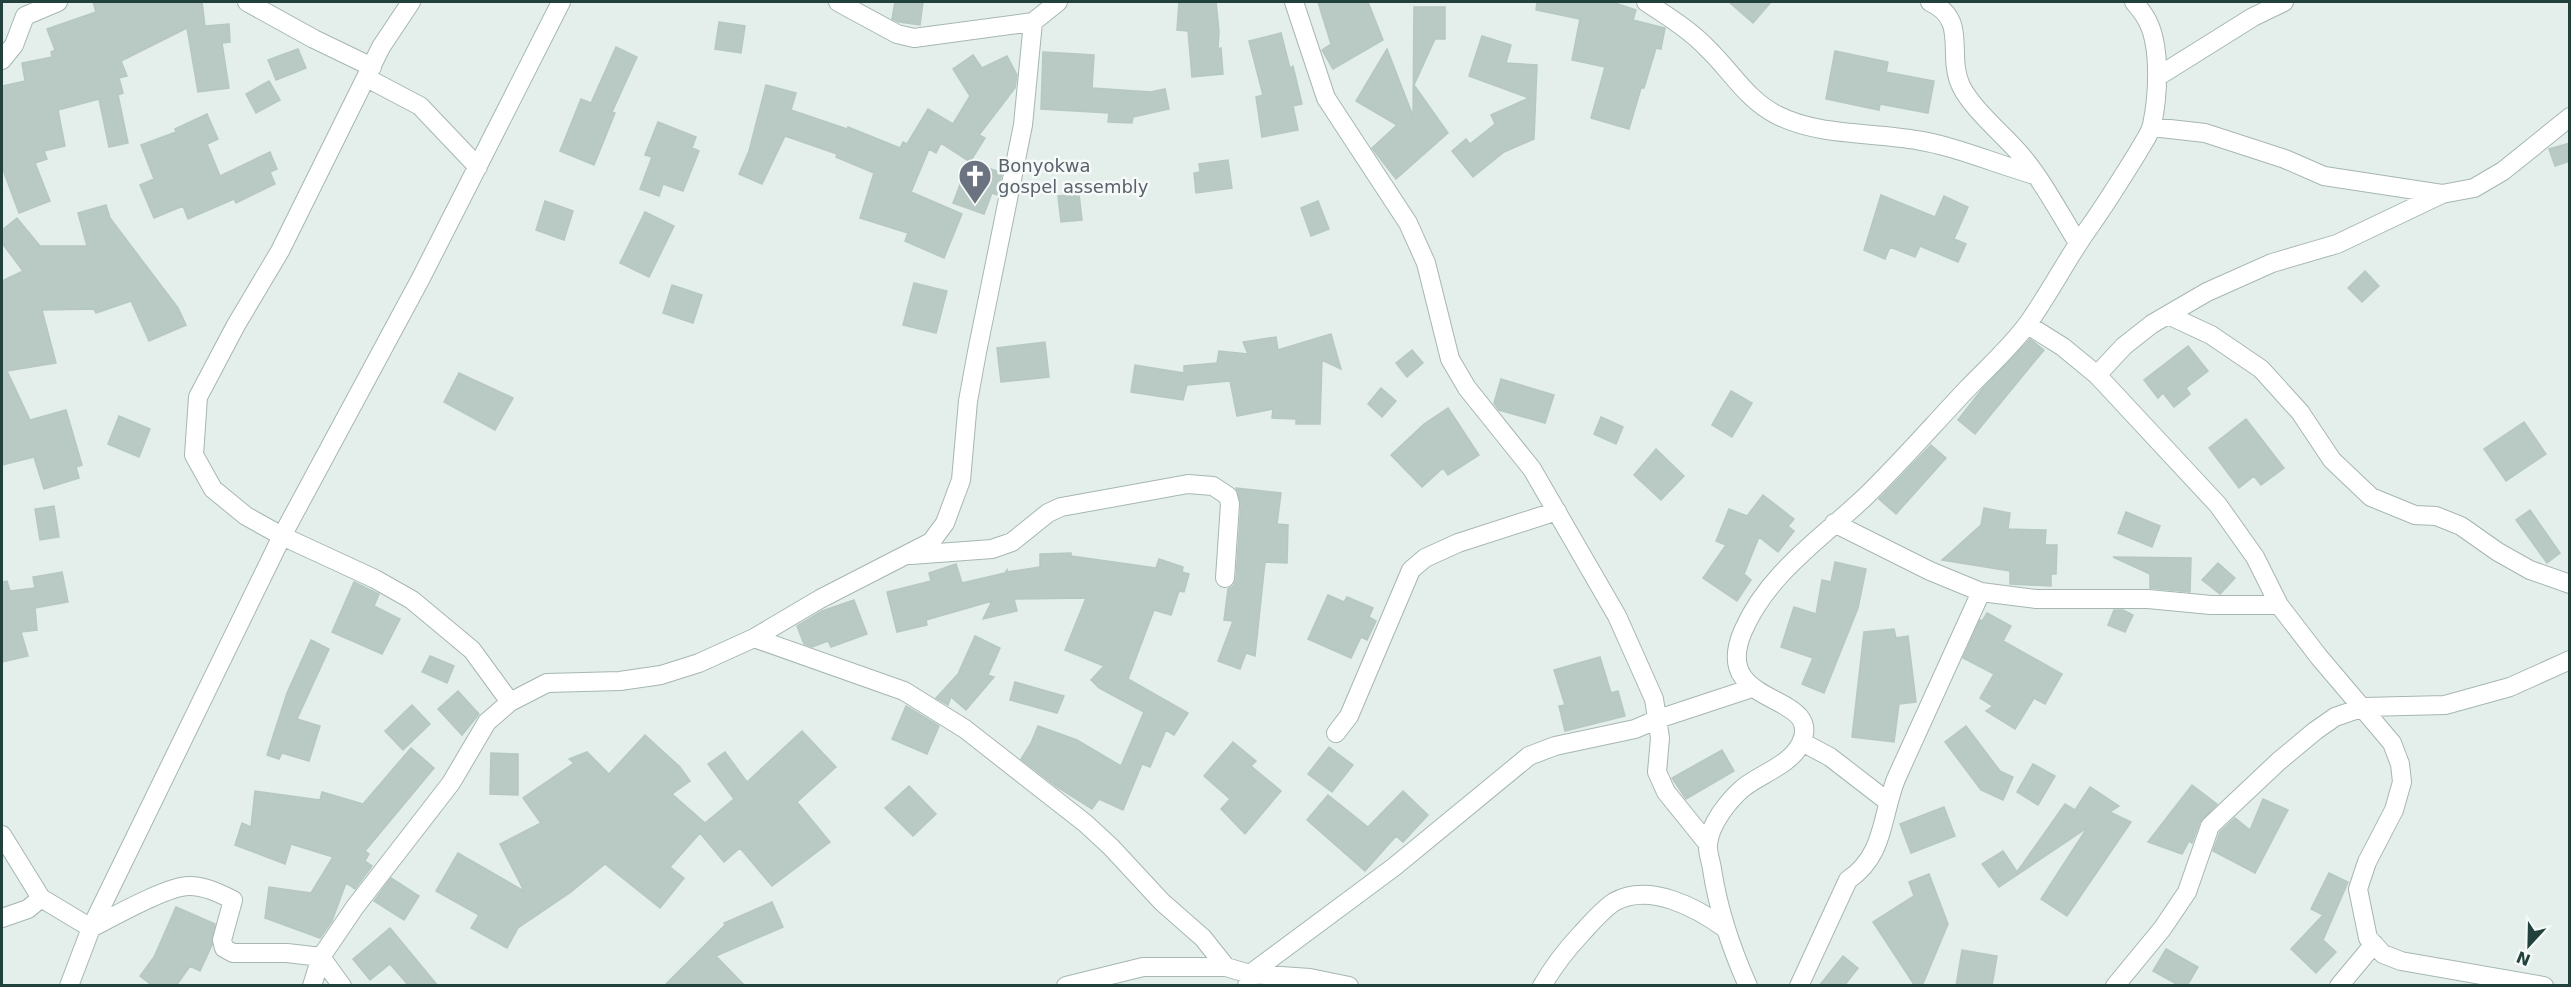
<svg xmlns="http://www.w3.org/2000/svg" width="2571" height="987" font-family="'DejaVu Sans',sans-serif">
<rect width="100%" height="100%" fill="#e4eeeb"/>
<!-- building -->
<path fill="#b9c9c4" stroke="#b6c8c2" stroke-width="1.5" d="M93,2H202L205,26L229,24L230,42L222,43L229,88L198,92L187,28L121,61L127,76L119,78L123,93L118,95L128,143L109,147L99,99L58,110L65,146L44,151L47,159L35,163L50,201L19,213L2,167V86L25,81L22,63L52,57L51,52L55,50L47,29L96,12Z
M895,2H923L920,25L899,22L892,19Z
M1179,2H1216L1219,31L1218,49L1221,48L1223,74L1192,77L1188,31L1177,30Z
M1318,2H1368L1383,40L1333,69L1322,50L1331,44Z
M1537,2H1612L1636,10L1633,20L1665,28L1661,49L1656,48L1644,88H1641L1629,129L1591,118L1605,67L1572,60L1580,19L1536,10Z
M1729,2H1771L1753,23Z
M1414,7H1445V39H1435L1414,85L1448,133L1396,179L1372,148L1397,125L1356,101L1387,49L1413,116Z
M719,22L745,26L741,53L715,49Z
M1281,33L1290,68L1293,66L1302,104L1293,106L1298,130L1262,137L1256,97L1263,95L1249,41Z
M1482,36L1511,45L1506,63L1537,65L1534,139L1504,152L1473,177L1452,151L1466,139L1470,144L1495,124L1491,115L1529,98L1469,76Z
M616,47L637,57L612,112L615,113L594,165L560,151L581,99L591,103Z
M298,49L306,68L276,80L268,60Z
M1835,51L1888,62L1886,72L1934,81L1928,113L1880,104L1879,110L1826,99Z
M1043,52L1094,55L1092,88L1151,92L1165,89L1169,109L1133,117L1132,123L1108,122L1109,113L1041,109Z
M973,55L982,68L1007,56L1017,75L1015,88L979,135L985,138L970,162L941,143L936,153L929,149L911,192L962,214L944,258L905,241L908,233L860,218L874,173L836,157L837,154L785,136L762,184L739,174L749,151L766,85L796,93L791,110L847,129L848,127L900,148L903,142L907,144L928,109L953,124L970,96L953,69Z
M269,81L280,100L256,113L246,94Z
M207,114L218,139L207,144L220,176L270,152L277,169L270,172L275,184L236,203L234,199L188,219L183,206L154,218L140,185L154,179L141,145L176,132L175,129Z
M658,122L696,137L692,148L699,151L683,191L663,184L659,196L640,189L652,157L645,155Z
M2570,143V161L2555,166L2549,149Z
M1228,160L1232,188L1196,193L1194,173L1200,172L1199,164Z
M969,161L1002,173L997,195L992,193L984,214L953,203Z
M1079,194L1082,220L1061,222L1058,196Z
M1881,195L1935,217L1944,196L1968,207L1954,239L1966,244L1958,262L1920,246L1915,257L1890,247L1885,259L1864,250Z
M545,201L573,211L564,240L536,230Z
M1318,201L1329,229L1311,236L1301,208Z
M106,205L110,218L178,308L186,325L149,341L131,301L96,313L94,309L42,310L56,363L7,371L30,420L66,410L82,465L76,467L79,478L44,489L34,457L2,465V281L23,271L2,243V230L17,218L40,246H87L78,213Z
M645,212L674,226L649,277L620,263Z
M2365,271L2379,286L2362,302L2348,288Z
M914,283L947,291L936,333L903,325Z
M672,285L702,295L693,323L663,313Z
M1331,334L1341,369L1322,360L1320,424H1296V419L1272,418L1273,409L1237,416L1230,381L1187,385L1183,400L1131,392L1135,365L1184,373V366L1217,363L1219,351L1248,354L1243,342L1276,337L1278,350Z
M2030,339L2044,350L1975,434L1958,420L1983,388Z
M1045,342L1049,377L1001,382L997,348Z
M2188,346L2208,371L2186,388L2190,394L2174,407L2163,393L2158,398L2144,380Z
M1412,350L1423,363L1407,377L1396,363Z
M459,373L513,398L495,430L444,402Z
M1501,379L1554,395L1545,423L1499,410L1494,403Z
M1381,388L1396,401L1382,417L1368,404Z
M1731,391L1752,403L1732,437L1712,425Z
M1448,408L1479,455L1448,475L1443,468L1422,487L1391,455L1424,424Z
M119,416L150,429L139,457L108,444Z
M1601,417L1623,427L1616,444L1594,434Z
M2246,419L2284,468L2261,485L2254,476L2239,488L2209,448Z
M2524,422L2546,454L2506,481L2484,449Z
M1931,445L1946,458L1896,514L1879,499Z
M1656,449L1684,476L1661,500L1634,475Z
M1236,488L1281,493L1277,524L1288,525L1287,563L1265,562L1255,656L1246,653L1240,669L1218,661L1233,621L1224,620L1228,589L1234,585L1236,579L1241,504Z
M1763,495L1794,519L1788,526L1794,531L1778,552L1759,537L1744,574L1751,580L1737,601L1703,578L1726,545L1716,541L1729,509L1747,516Z
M54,506L59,537L40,540L35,509Z
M1984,508L2010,513L2008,529L2046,530L2045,545H2057L2056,574H2051V586L2010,584V571L1942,560L1981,525Z
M2530,510L2560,553L2547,563L2516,520Z
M2126,512L2160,526L2152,547L2118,533Z
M1071,553V556L1156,568L1159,559L1183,567L1182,572L1189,574L1184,592L1179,591L1171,615L1154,610L1128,679L1188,713L1174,735L1166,730L1150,767L1142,764L1123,810L1099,799L1092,809L1057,787L1021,759L1031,743L1038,726L1077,740L1121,766L1144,712L1099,688L1091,680L1104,666L1065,650L1086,598L1014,599L1017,611L983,619L992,601L926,620L927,625L897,632L887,592L931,581L929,573L956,564L962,583L1005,573L1007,570V572L1040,567V554Z
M2113,557L2191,558L2190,592L2150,588V574Z
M1835,562L1866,569L1858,608L1824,693L1802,684L1813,658L1781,647L1794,607L1816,614L1822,580L1831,582Z
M2218,563L2235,578L2220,594L2202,580Z
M62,572L68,602L35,608L37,630L21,632L28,656L2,662V582L7,581L10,591L35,588L33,577Z
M354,582L379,594L374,606L400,619L382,654L332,632Z
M1328,595L1344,602L1347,597L1373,608L1369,617L1376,621L1367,640L1361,637L1351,658L1308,639Z
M854,600L867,634L831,647L828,641L812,647L804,644L797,626L822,611Z
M2114,610H2123L2133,615L2125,632L2108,625Z
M1987,613L2011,626L2003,641L2062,674L2045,704L2034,698L2015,729L1986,711L1993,706L1980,698L1994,674L1963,658L1980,620L1982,621Z
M1894,629L1896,638L1908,636L1916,702L1899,704L1894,742L1852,737L1864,632Z
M975,636L1000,648L988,675L994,677L966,710L951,697L948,705L936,698L958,674Z
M311,640L329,649L297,719L320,726L309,761L282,753L279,759L267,755L287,693Z
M430,656L454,666L447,683L422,672Z
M1600,657L1611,693L1618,691L1625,716L1565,731L1559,706L1565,705L1554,670Z
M1015,682L1064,696L1057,713L1010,700Z
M458,691L479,714L462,735L438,709Z
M412,705L430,724L403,750L385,731Z
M906,706L939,726L927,754L892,739Z
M1966,726L2000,771L2013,777L2003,800L1981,790L1945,742Z
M802,731L836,767L797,802L830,842L772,886L740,848L724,862L700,833L670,867L684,878L660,908L605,864L571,892L518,928L507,948L471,928L479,915L436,891L458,853L524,891L500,844L541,823L523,798L574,763L569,759L587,752L609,774L645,735L680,767L690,781L672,794L705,823L734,799L708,764L725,752L747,782Z
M1233,742L1256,761L1251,766L1281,791L1245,834L1221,809L1230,799L1204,776Z
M1329,747L1353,765L1332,792L1308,774Z
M411,748L434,768L365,851L369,854L365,861L372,866L355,889L346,883L332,921L320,938L265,918L269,887L311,893L333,857L291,844L285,864L235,845L242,823L251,827L255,791L320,800L322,792L363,804Z
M1722,750L1734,771L1686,799L1672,778Z
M491,753L518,754V795L490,794Z
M2033,764L2055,776L2038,805L2017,792Z
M2192,785L2217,804L2200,822L2192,843L2189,841L2182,854L2148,842Z
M909,786L936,814L913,836L885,808Z
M2090,787L2119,806L2110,812L2131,822L2067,916L2041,899L2087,828L1999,887L1982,864L2003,851L2017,872L2065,804L2075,810Z
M1403,791L1428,815L1403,842L1396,836L1365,871L1307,820L1328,795L1368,827Z
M2263,799L2288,810L2255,873L2213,851L2220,832L2235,818L2250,830Z
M1944,807L1955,836L1911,853L1900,824Z
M2329,873L2348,882L2323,940L2336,952L2316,973L2291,949L2323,915L2311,909Z
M1929,874L1948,924L1922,986H1915L1873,922L1914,896L1909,882Z
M391,878L419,896L404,920L374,901Z
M772,902L783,927L716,956L745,986H664L725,925L724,923Z
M176,907L215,924L212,945L200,971L190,966L176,986H153L140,976L154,957Z
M390,928L438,986H409L390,964L370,980L353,959Z
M2166,949L2198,967L2187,986H2180L2153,971Z
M1962,950L1997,956L1992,986H1956Z
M1843,956L1858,968L1844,986H1819Z"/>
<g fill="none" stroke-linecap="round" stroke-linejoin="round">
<!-- minor casing -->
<g stroke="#a6b7b3" stroke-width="20">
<path id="minor" d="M247,2L314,39L372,67
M411,2L381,47L280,251L236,325L198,397L194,455L213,489L246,516L282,536L375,579L412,600L472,650L510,702
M838,2L897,34L914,38L1033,22
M1294,2L1326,98L1408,223L1426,263L1450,359L1467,388L1532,469L1617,616L1654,699L1660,738L1657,772L1666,792L1708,844
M1646,2C1667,16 1690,30 1708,49C1731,71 1747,100 1777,115C1818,136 1872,132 1916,140C1955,146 1996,164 2035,175
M1930,2C1969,20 1946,54 1961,86C1973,110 2003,134 2021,155C2043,181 2060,214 2078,243
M2,60L14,45L25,16L58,2
M2157,77L2253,17L2284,2
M367,78L420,106L478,167
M2152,127L2205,133L2285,159L2324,176L2442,194
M2168,315L2211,335L2261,369L2300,412L2332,460L2371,497L2415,515L2436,516L2461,526L2498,552L2530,570L2570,584
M2028,325L2063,347L2097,375L2218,505L2255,557L2279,605L2319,657L2392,743L2400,764L2402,782L2394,810L2367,862L2358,889L2368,938L2383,954L2401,961L2544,986
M2097,375L2124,346L2152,324L2207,292L2272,263L2337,244L2442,194L2474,188L2503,171L2570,117
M1834,523L1930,571L1981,592L2036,599H2148L2211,605H2279
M911,555L992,549L1012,542L1048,513L1061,507L1188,484L1213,486L1228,496L1230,504L1225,578
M754,638L904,691L965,729L1085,823L1111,847L1162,902L1203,938L1226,967
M1336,733L1349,716L1411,570L1425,558L1458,543L1557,511
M1802,742L1830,757L1887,801
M2,835L41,898L91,928C113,917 167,886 189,886C205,886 219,893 233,900L222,940L224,948L233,953H287L321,957L342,986
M2,918L28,909L41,898
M69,986L91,928L282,536L421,278L561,2
M312,986L321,957L355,907L451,783L487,722L510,702L547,683L620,681L661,675L699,663L754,638L820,599L931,542L945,523L961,480L968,401L977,352L1023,125L1033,22L1058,2
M1066,986L1143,967H1226L1250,974L1310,978L1349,986
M1247,986L1250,974L1394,867L1529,756L1555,746L1635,729L1658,719L1752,688
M1542,986C1553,967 1566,950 1581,934C1591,923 1602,910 1614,902C1650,882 1697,908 1726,929
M1748,986C1731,948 1718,909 1712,869C1711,861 1707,852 1708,844C1710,824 1728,801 1743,788C1760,774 1791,765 1801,743C1825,691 1709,709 1743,631C1768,573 1822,538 1866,496C1901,462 1933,425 1967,389C1987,368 2012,346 2029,322C2050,292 2067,259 2088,229C2106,204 2122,178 2138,152C2143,143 2150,134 2152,125C2158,97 2161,48 2148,22C2145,15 2139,8 2134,2
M1799,986L1848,880C1885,855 1881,817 1896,779L1981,592
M2115,986L2162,929L2187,892L2210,826L2279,761L2315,731L2335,717L2364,707L2445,705L2510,687L2570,660
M2339,986L2374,944"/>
</g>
<!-- minor -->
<use href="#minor" stroke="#fff" stroke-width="18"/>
</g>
<!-- icons -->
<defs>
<g id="church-pin" transform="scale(1.725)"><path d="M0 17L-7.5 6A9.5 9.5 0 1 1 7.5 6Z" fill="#6b7280" stroke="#f5faf8"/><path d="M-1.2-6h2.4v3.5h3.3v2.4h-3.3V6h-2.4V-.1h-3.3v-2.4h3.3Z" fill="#fff"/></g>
</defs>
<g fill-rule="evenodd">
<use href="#church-pin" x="975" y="176"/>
</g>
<g text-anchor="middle" stroke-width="5" stroke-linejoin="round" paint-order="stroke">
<!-- worship labels -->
<g font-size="18" fill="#5b616d" stroke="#f5faf8" text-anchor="start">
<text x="998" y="172">Bonyokwa<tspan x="998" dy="21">gospel assembly</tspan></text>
</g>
</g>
<!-- border -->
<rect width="2571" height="987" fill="none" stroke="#22413c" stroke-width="6"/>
<!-- north arrow -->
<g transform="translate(2529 945) rotate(202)" stroke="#f5faf8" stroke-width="4.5" paint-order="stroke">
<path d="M0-4.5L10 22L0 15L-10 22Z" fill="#22413c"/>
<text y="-9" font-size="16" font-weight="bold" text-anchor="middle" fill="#22413c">N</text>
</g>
</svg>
